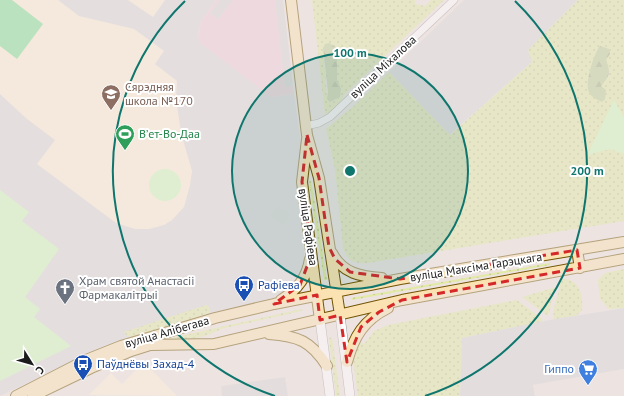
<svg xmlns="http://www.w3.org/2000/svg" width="624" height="396" font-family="'PT Sans',sans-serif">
<defs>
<pattern id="grass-dots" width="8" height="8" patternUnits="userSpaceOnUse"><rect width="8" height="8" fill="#e1e9a5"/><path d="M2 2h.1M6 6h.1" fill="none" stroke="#c0c78d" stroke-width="1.8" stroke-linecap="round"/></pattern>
<pattern id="forest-firs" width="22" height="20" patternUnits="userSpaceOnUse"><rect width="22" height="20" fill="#bbce94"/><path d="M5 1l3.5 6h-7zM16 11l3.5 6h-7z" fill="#a0b07f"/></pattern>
</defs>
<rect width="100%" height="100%" fill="#ede4e1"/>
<!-- residential -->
<path fill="#dad8d9" d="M0,0H216L201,21L198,35L271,97L294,94L301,144L298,199L305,260L302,279L277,298L210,313L123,342L56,369L0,396Z
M464,0H578L529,50L532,62L449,135L389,72Z"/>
<!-- commercial -->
<path fill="#efcfda" d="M216,0H283L294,94L271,97L200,43L198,38L201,21Z"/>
<!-- education -->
<path fill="#fff0d8" d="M0,0H58L79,16L134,29L164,51L155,64L177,81L176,98L181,133L192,171L190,185L184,207L172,220L164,225L149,229H135L116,223L37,164L55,140L27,119L0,94Z
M128,0H165L153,17Z
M144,362L177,396L89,395L111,373L122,384Z"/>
<!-- grass -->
<path fill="url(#grass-dots)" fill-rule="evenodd" d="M312,0H415V4L425,6L431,0H444L345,94C340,104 334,110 325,115ZM323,48L337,55V79L341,90L340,97L332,102L327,97Z
M578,0H624V221L368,263C354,264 347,261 343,247L335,169L326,129L355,105L389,72L450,135L532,62L528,50ZM597,50C614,69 615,82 588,89L589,74Z
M311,180L327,280H324L309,182Z
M550,263V265L352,300L351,298Z
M624,269V308L609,309L600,299L598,280L605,273Z
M559,279C578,276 584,294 582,310L576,316L554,320C551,306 562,293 559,279Z
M556,287L548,316L522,297Z
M517,300L540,317L543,322L462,338L460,396H358L353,359L359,342L364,344L374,331L388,325Z
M206,305L209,307L210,313L134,337L127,336L124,332Z
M301,309L302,311L221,329C208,337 177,344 162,340Z
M332,337L340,396H336L329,338Z"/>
<!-- forest -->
<path fill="url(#forest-firs)" d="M329,43L337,48V79L341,89L340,97L330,102L327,99L328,92L323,48L325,44Z
M600,46L609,49L610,54L606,60C611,72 610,76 601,86L606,90L605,99L602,102C596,99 589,96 588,89C586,80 594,53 600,46Z"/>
<!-- park -->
<path fill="#cefabb" d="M614,100L624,118V154L610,149L587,155Z
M149 185a16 16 0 1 1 32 0a16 16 0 1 1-32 0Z
M0,190L29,212L22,221L59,249L25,297L40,309L34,317L71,346L0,381Z"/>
<!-- pitch -->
<path fill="#7cdf93" d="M0,0H12L43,24L17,59L0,46Z"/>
<!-- parking -->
<path fill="#d8d8d8" d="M220,0H233L218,19L210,13Z
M275,0H283L293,86L285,87Z
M277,205L291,214L284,225L270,216Z
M624,308V369L533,385L535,396H460L462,338L549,320Z
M285,377L288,396H222L221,386Z"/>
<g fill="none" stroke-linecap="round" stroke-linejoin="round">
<!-- minor casing -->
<g stroke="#999" stroke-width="8">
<path id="minor" d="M306,126L319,123L330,117L454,0"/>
</g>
<!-- tertiary casing -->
<g stroke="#999" stroke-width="10">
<path id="tertiary" d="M340,315L350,396
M320,320L330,396"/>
</g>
<!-- secondary casing -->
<g stroke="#725403" stroke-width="12">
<path id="secondary" d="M291,0L307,135L319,178L340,315
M307,139L302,182L320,320
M577,250L580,268
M332,253C342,273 361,277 382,278
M281,300C297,290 307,278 310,259
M269,334C298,336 311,341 327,366
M347,362C354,336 364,320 388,308
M16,396L86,360L121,346L215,318L274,304L400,279L624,242
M33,396L91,368L131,351L150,345L214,344L402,300L624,259"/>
</g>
<!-- minor -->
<use href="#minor" stroke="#fff" stroke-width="7"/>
<!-- tertiary -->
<use href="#tertiary" stroke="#fff" stroke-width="9"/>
<!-- secondary -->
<use href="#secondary" stroke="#fae2b2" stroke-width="10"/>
</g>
<!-- marked area -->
<path d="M0 0H624V396H0ZM307,135L319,178L329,247L335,259L350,272L400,279L577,250L580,268L402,300L379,312L361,327L347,362L340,315L320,320L317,295L274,304L300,285L309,261L311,248L302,182Z" fill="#ede4e1" fill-opacity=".55" fill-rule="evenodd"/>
<path fill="none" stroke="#d62828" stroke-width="3" stroke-dasharray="8 5" stroke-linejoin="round" d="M307,135L319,178L329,247L335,259L350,272L400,279L577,250L580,268L402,300L379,312L361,327L347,362L340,315L320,320L317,295L274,304L300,285L309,261L311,248L302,182Z"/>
<!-- distance rings -->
<circle cx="350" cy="171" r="118" fill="#0f766e" fill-opacity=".12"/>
<g fill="none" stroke="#0f766e" stroke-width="2">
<circle cx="350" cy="171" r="118"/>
<path d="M275 396A237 237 0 0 1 185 1M515 1A237 237 0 0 1 425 396"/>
</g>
<!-- icons -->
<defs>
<g id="school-pin" transform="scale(1)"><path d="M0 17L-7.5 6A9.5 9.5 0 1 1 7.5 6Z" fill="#8d6e63" stroke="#fff"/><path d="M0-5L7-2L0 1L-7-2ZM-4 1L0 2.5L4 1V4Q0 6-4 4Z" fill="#fff"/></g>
<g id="stadium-pin" transform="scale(1)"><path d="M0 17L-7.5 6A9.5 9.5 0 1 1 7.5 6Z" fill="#2e9e5b" stroke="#fff"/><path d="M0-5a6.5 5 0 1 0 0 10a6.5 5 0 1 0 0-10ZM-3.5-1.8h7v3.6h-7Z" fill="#fff"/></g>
<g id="bus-pin" transform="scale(1)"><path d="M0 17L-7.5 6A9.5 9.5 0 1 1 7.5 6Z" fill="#1a4fb4" stroke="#fff"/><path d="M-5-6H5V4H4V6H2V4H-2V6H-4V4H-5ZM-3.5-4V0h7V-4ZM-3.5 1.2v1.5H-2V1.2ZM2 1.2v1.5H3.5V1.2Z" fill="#fff"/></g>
<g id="church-pin" transform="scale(1)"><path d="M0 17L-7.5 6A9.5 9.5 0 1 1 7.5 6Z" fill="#6b7280" stroke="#fff"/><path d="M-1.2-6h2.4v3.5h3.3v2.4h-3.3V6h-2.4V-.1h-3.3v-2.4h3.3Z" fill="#fff"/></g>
<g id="supermarket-pin" transform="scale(1)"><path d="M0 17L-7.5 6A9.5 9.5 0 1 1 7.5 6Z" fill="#3f7fe0" stroke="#fff"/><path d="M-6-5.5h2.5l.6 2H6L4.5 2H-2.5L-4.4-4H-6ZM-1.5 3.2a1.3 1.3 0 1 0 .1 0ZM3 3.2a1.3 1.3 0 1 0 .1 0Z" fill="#fff"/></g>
</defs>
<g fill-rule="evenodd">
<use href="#school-pin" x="111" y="94"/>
<use href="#stadium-pin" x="125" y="134"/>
<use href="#bus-pin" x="244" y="285"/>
<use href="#church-pin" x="65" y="288"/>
<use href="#bus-pin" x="83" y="364"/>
<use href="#supermarket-pin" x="588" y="369"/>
</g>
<g text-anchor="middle" stroke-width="4" stroke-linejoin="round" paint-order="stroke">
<!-- street labels -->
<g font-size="12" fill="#1c1c1c" stroke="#fff">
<text transform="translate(383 67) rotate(-43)" y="4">вуліца Міхалова</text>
<text transform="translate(308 227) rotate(82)" y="4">вуліца Рафіева</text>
<text transform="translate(476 267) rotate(-9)" y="4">вуліца Максіма Гарэцкага</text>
<text transform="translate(167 332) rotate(-16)" y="4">вуліца Алібегава</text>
</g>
<!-- education labels -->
<g font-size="12" fill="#785e54" stroke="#fff" text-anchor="start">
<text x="125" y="91">Сярэдняя<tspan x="125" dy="14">школа №170</tspan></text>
</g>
<!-- leisure labels -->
<g font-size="12" fill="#27864d" stroke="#fff" text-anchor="start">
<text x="139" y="138">Вʼет-Во-Даа</text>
</g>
<!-- worship labels -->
<g font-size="12" fill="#5b616d" stroke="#fff" text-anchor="start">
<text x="79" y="285">Храм святой Анастасіі<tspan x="79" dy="14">Фармакалітрыі</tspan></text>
</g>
<!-- transit labels -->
<g font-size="12" fill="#164399" stroke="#fff" text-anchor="start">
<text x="258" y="289">Рафіева</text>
<text x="97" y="368">Паўднёвы Захад-4</text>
</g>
<!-- shop labels -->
<g font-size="12" fill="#366cbe" stroke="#fff" text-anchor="end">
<text x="574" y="373">Гиппо</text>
</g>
</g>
<circle cx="350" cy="171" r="6" fill="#0f766e" stroke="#fff" stroke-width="2"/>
<g font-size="12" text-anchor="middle" font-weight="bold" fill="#0f766e" stroke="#fff" stroke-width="4" stroke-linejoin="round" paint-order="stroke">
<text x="350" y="57">100 m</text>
<text x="587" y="175">200 m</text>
</g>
<!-- north arrow -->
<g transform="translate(32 364) rotate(127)" stroke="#ffffff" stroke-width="3" paint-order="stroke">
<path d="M0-3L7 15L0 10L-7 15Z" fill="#1c1c1c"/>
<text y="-6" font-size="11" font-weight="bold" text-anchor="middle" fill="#1c1c1c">С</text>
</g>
</svg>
